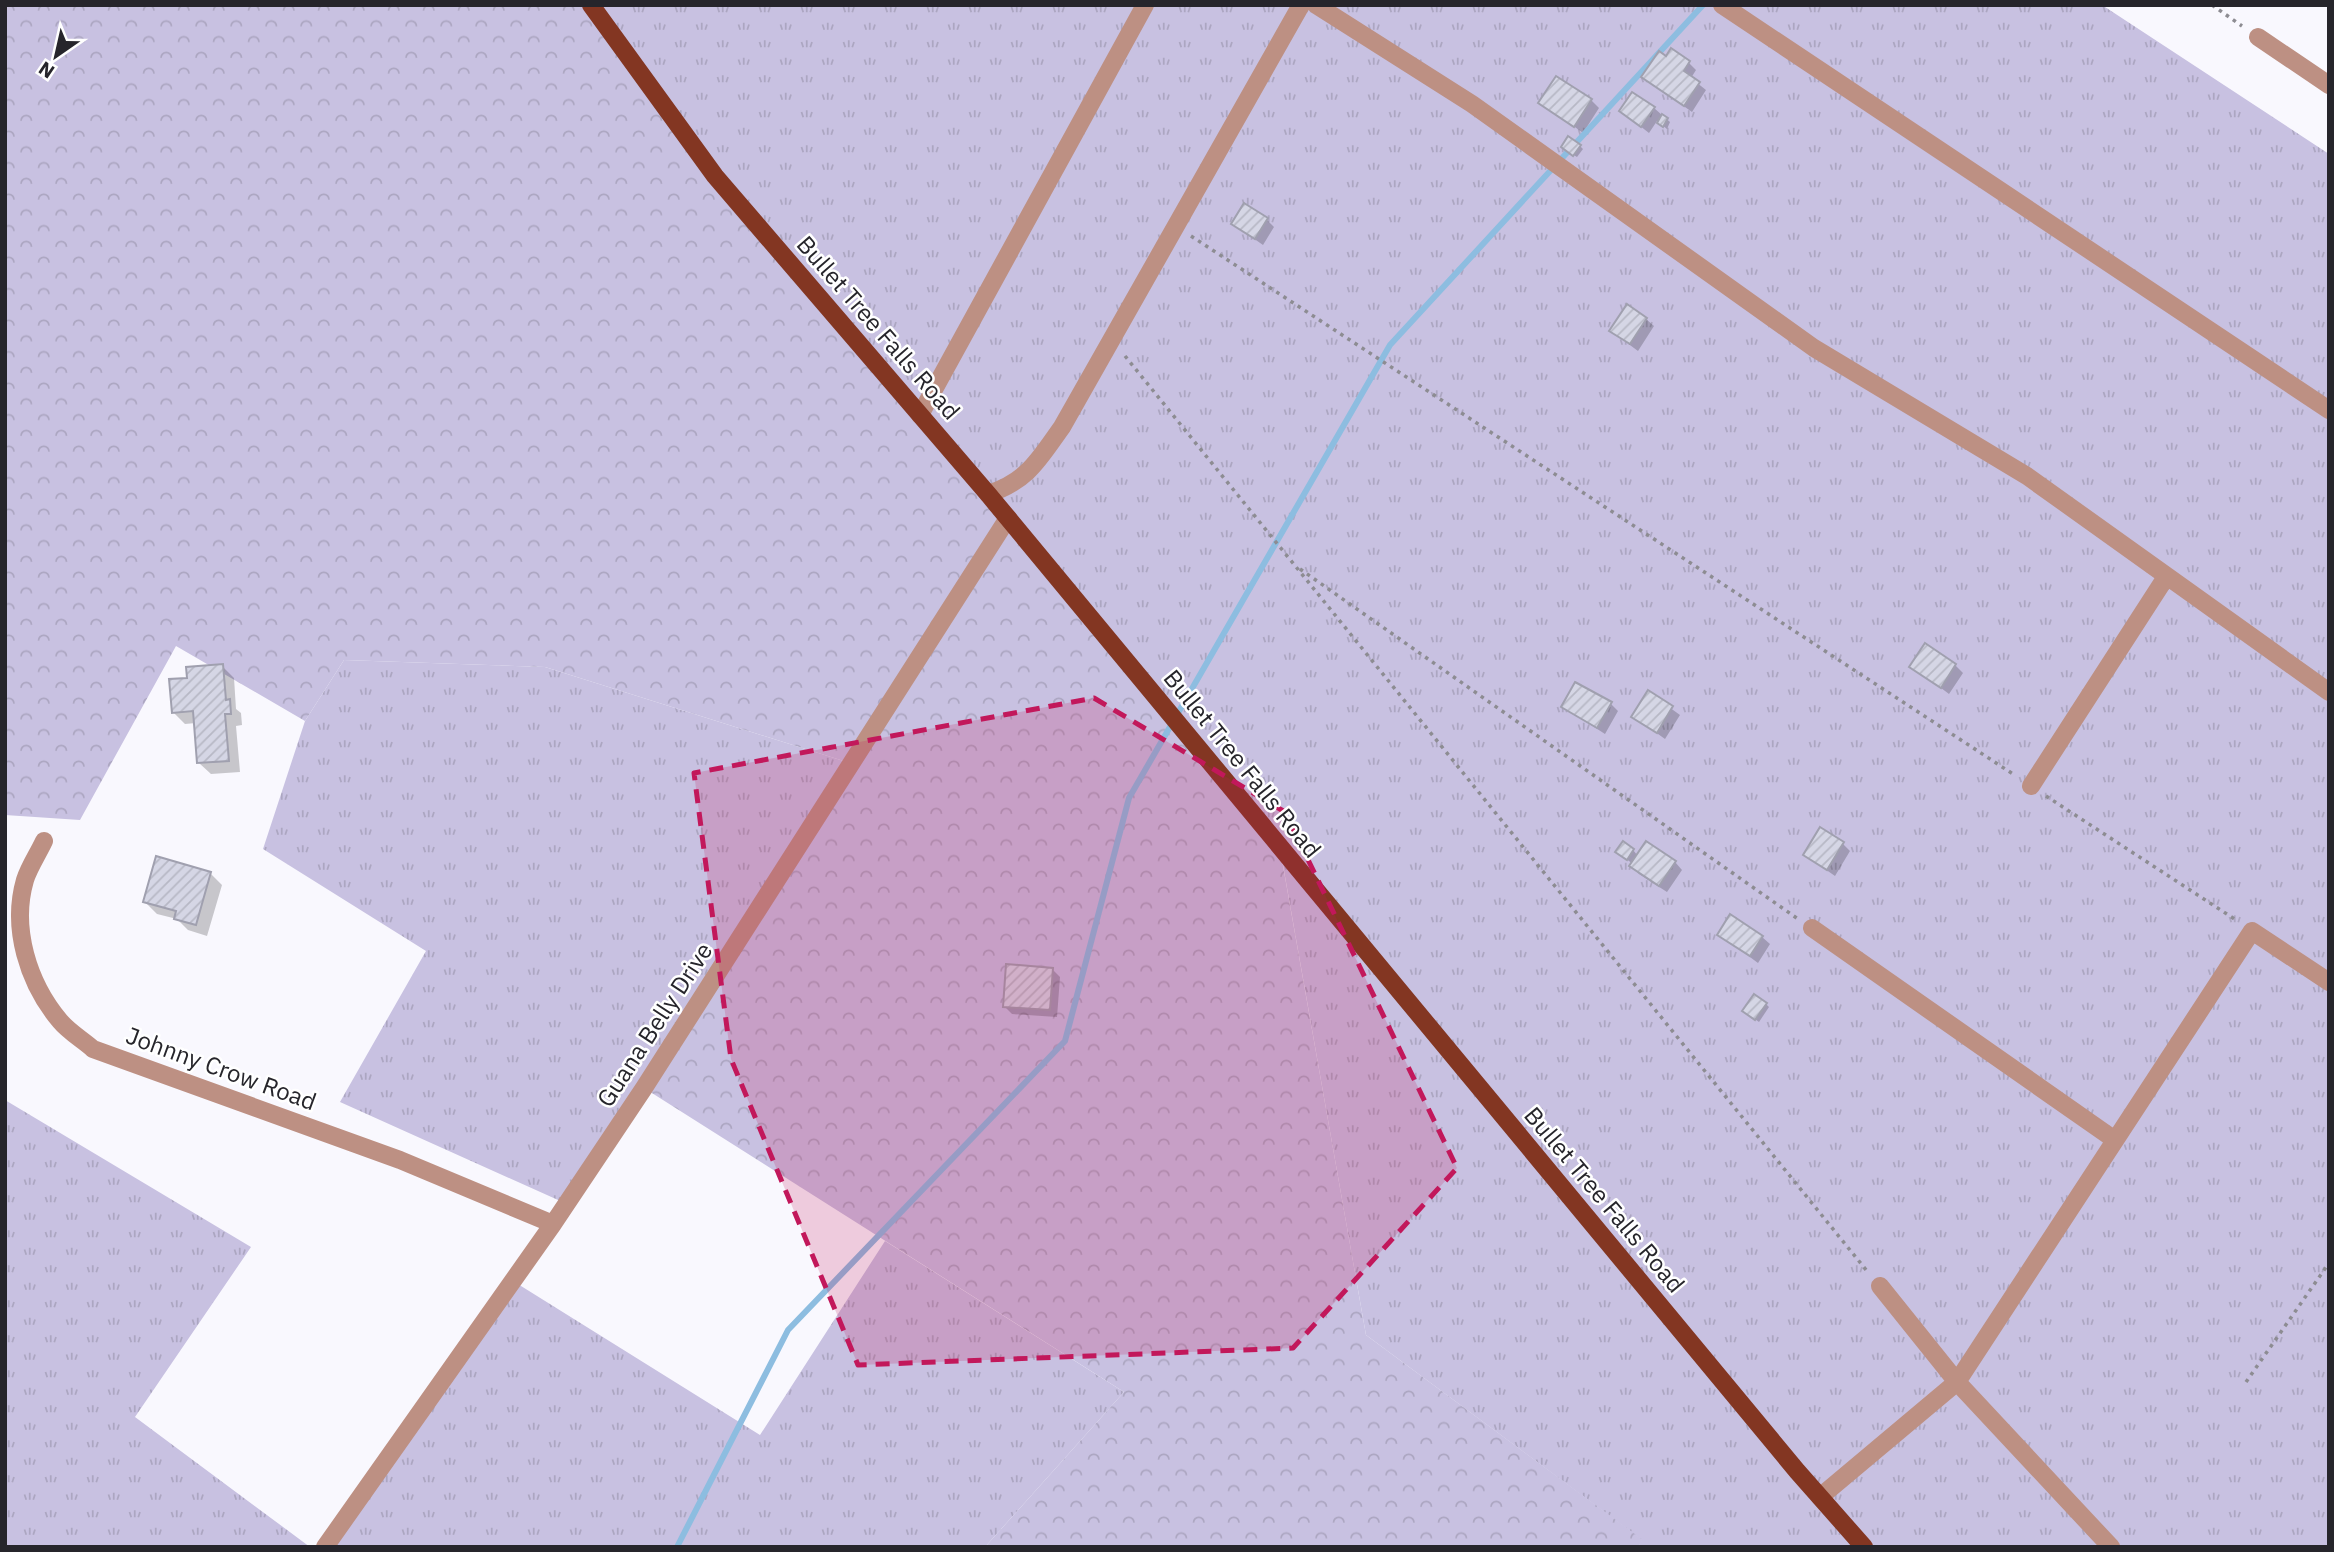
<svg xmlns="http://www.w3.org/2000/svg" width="2334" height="1552" font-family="'IBM Plex Sans',sans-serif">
<defs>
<pattern id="grass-tufts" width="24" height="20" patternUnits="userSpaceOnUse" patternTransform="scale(1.75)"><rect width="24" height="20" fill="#c8c1e1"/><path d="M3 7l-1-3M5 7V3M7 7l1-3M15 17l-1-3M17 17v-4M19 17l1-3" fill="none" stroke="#aca6c1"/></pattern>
<pattern id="forest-crowns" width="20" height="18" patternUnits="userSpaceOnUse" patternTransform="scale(1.75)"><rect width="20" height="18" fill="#c8c1e1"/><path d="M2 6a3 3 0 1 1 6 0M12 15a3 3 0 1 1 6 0" fill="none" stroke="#aca6c1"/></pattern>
<pattern id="building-hatch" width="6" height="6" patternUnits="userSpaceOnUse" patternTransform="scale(1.75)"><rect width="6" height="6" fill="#d5d6e5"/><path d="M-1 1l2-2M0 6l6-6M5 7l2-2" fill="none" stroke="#b7b8c5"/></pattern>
</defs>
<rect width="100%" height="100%" fill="#f9f8fe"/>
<!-- grass -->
<path fill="url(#grass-tufts)" d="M591,5H2102L2329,154V1547H1638L1642,1540L1366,1335L1280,848L715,176Z
M344,660L545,667L850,763L567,1204L340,1102L426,951L263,849L305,721Z
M5,1100L251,1247L135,1417L310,1547H5Z
M885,1241L1124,1392L985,1547H325L513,1281L760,1435Z"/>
<!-- forest -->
<path fill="url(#forest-crowns)" d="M5,5H591L715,176L1280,849L1366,1335L1643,1540L1638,1547H985L1124,1392L644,1088L850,763L545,667L344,660L305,721L176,646L80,820L5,815Z"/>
<!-- shadow -->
<path fill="#0003" d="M1666,58L1689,63L1696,70L1691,78L1706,90L1692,112L1643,77Z
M1591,100L1599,108L1583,133L1541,102Z
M1654,108L1670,122L1667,129L1657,121L1649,133L1621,111Z
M1580,146L1583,149L1577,157L1566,150Z
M1267,220L1274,227L1263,245L1233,224Z
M1646,319L1654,326L1638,351L1611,331Z
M1955,665L1963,673L1949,694L1912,666Z
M222,666L234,678L236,709L241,713L242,725L236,726L240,772L211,774L199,763L196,723L185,724L173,712L189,679Z
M1648,692L1680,715L1665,739L1633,716Z
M1611,704L1618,711L1605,734L1563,707Z
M1843,844L1850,851L1835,876L1805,855Z
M1633,850L1638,856L1675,862L1682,870L1667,892L1639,874L1631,866L1633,864L1621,855Z
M210,873L222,885L207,936L188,930L177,919L157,914L145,902Z
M1719,934L1762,937L1770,944L1758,963Z
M1052,969L1060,977L1057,1017L1012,1014L1004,1006Z
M1766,1004L1769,1007L1759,1022L1748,1014Z"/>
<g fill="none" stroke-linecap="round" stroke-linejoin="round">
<!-- stream -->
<path stroke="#8dbde0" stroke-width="6" d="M677,1547L788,1330L1065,1041L1129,798L1390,345L1703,5"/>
</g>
<!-- building -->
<path fill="url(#building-hatch)" stroke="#a0a0af" stroke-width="2" d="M1671,48L1690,61L1684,71L1700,82L1684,106L1641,77L1659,51L1666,56Z
M1556,76L1592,99L1574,127L1538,103Z
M1632,92L1655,107L1641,127L1619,111Z
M1662,114L1668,118L1663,127L1657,123Z
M1568,136L1581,145L1573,156L1561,147Z
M1244,203L1268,218L1255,239L1231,224Z
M1627,304L1647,318L1630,344L1609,331Z
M1925,643L1956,664L1941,688L1909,667Z
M223,664L226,700L230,699L231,714H225L229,761L197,763L193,711L172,713L169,679L187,678L186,667Z
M1575,682L1612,702L1597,728L1561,707Z
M1648,690L1673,706L1657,733L1631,717Z
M1820,827L1844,842L1827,870L1803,855Z
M1623,841L1634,849L1627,860L1615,852Z
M1646,841L1676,861L1659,886L1629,866Z
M156,856L211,872L196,925L174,919L176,911L143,902Z
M1730,914L1763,936L1750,956L1717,935Z
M1006,964L1053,968L1050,1010L1003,1007Z
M1754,994L1767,1003L1755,1020L1742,1011Z"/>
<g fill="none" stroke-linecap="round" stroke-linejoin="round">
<!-- path -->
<path stroke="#8d8c92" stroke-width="3.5" stroke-dasharray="3.5 5" stroke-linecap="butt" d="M2212,5L2242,26
M1191,236L2016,776
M1125,356L1867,1271
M1300,569L1798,919
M2046,796L2236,920
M2246,1382L2329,1263"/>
<!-- minor -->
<path stroke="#bd9083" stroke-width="18" d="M1316,5L1472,104L1814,348L2027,476L2329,692
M1722,5L2329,410
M2258,37L2329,85
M920,415L1145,5
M988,494C1028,481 1039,459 1062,427L1301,5
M2031,786L2166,577
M44,841C38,854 29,867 25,880C11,928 28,983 60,1021C69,1032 83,1040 93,1049L400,1160L553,1224
M1812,928L2115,1140
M1880,1286L1957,1382L2111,1547
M1820,1497L1957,1382L2252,931L2329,982
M325,1547L553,1224L644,1088L1008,518"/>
<!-- major -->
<path stroke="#833622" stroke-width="18" d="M591,5L715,176L988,494L1797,1471L1864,1547"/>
</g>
<!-- marked area -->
<path fill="#c2185b" fill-opacity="0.2" stroke="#c2185b" stroke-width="5" stroke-dasharray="14 9" stroke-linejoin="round" d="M1094,698L1285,812L1457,1168L1293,1348L858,1365L731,1059L694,773Z"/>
<g text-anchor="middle" stroke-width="5" stroke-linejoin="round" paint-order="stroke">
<!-- street labels -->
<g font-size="24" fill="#26252b" stroke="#fff">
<text transform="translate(878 328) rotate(49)" y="8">Bullet Tree Falls Road</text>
<text transform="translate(1242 764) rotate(51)" y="8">Bullet Tree Falls Road</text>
<text transform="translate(655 1025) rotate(-57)" y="8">Guana Belly Drive</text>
<text transform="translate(221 1069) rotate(20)" y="8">Johnny Crow Road</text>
<text transform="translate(1604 1200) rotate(50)" y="8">Bullet Tree Falls Road</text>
</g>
</g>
<!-- border -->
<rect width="2334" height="1552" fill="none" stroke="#26252b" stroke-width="14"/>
<!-- north arrow -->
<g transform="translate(56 56) rotate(214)" stroke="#ffffff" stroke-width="5" paint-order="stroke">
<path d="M0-5L12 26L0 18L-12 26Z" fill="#26252b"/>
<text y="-10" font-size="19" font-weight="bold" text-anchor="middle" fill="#26252b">N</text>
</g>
</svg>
